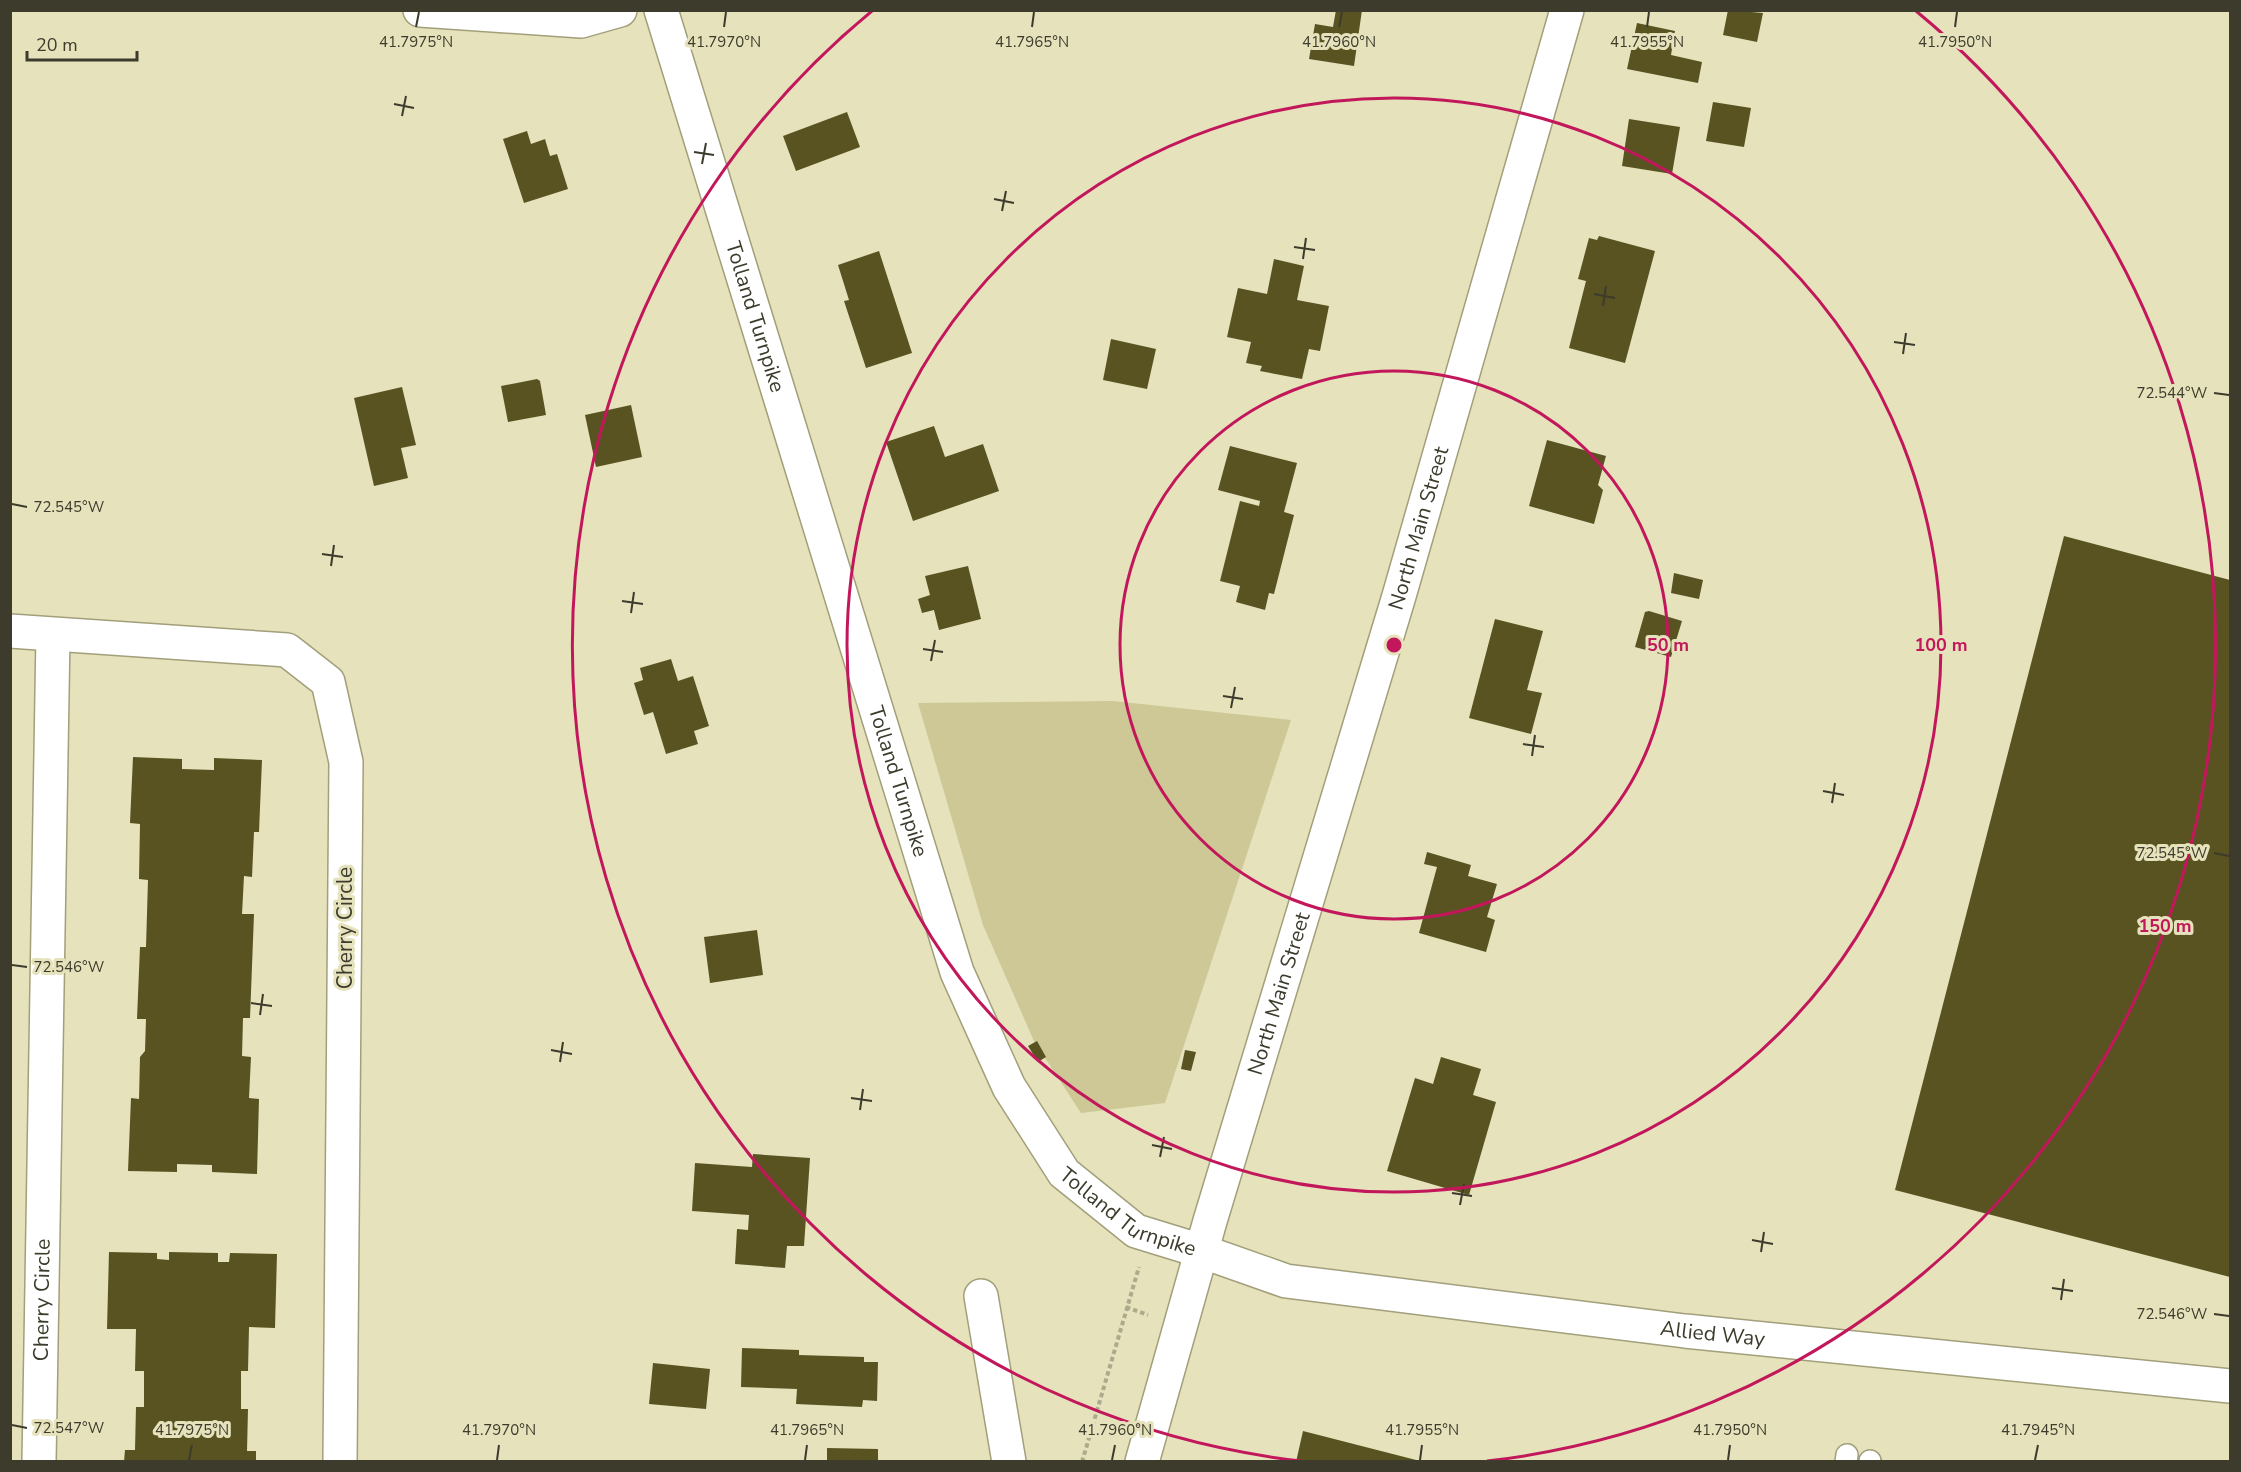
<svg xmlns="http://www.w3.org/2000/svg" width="2241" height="1472" font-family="'Nunito Sans',sans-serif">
<rect width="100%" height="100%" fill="#e5e2bc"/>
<!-- green -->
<path fill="#cdc895" d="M1113,701L1291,720L1165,1103L1081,1113L1034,1041L983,925L918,703Z"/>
<!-- building -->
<path fill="#595322" d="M1336,10H1362L1354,66L1309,59L1315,24L1333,27Z
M1728,10L1763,13L1757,42L1723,35Z
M1637,23L1675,31L1671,55L1702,62L1698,83L1627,69Z
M1713,102L1751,108L1744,147L1706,141Z
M847,112L860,147L796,171L783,136Z
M1629,119L1680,127L1672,174L1622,166Z
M527,131L531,144L545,139L550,156L557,154L568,189L524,203L503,139Z
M1599,236L1655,251L1625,363L1569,348L1586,281L1578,279L1589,238L1597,240Z
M879,251L912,353L866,368L844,301L849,300L838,265Z
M1274,259L1304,266L1297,300L1329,306L1320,351L1309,349L1302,379L1260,371L1262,366L1246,363L1251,342L1227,337L1238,288L1267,294Z
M1111,339L1156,349L1147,389L1103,380Z
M537,379L540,381L546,415L508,422L501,386Z
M402,387L416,445L401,448L408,478L374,486L354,398Z
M631,405L642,457L596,467L585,415Z
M934,426L945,457L983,444L999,491L913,521L886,442Z
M1547,440L1606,456L1598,485L1603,490L1594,524L1529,506Z
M1230,446L1297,463L1284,512L1294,515L1274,594L1269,593L1265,610L1236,602L1240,586L1220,581L1240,501L1259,506L1260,501L1218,490Z
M2064,536L2230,580V1277L1895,1190Z
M968,566L981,619L939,630L934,610L922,613L918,599L930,595L925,576Z
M1674,573L1703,580L1699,599L1671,593Z
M1649,611L1682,621L1671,657L1635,647L1645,612Z
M1495,619L1543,631L1527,690L1542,693L1531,734L1469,718Z
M671,659L678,681L693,676L709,726L694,731L698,744L666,754L653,712L644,715L634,683L643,680L640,668Z
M133,757L182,759V769L214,770V758L262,760L259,832H254L252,877L244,876L242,914H254L250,1018H243L242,1056L251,1057L249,1098L259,1099L257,1174L212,1172V1165L177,1164V1172L128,1171L131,1098L139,1099L140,1057L145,1051L146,1019H137L140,947H146L148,880L139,879L140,824L130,823Z
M1427,852L1471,865L1468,876L1497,884L1487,917L1495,920L1486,952L1419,933L1437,867L1424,864Z
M757,930L763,975L710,983L704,937Z
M1037,1041L1046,1057L1038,1062L1028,1046Z
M1185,1050L1196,1052L1191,1071L1181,1069Z
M1441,1057L1481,1069L1473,1095L1496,1102L1469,1195L1387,1171L1415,1078L1433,1084Z
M753,1154L810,1158L804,1246H787L785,1268L735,1264L737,1229L748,1230L749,1215L692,1211L695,1163L752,1167Z
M109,1252L157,1253V1259L169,1260V1252L218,1253V1262H229L230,1253L277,1254L275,1328L249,1327L248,1371H241V1409H248L247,1451H256V1462H124L125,1450H135L136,1407H144V1371H135L136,1329H107Z
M742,1348L799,1350V1355L864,1357V1362H878L877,1401L863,1400L862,1407L796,1404L797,1389L741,1387Z
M653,1363L710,1369L706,1409L649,1404Z
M1303,1431L1420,1461V1462H1296Z
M827,1448L878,1449V1462H827Z"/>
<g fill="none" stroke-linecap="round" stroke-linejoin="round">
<!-- service casing -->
<g stroke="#a29f7b" stroke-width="24">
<path id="service" d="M1846,1462L1847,1455
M1870,1462V1461"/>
</g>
<!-- minor casing -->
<g stroke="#a29f7b" stroke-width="36">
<g id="minor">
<path d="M420,10L581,21L620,10"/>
<path d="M10,631L287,650L328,682L346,762L340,1462"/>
<path id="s1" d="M1201,1251L1286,1281L1685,1331L2230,1386"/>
<path d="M981,1296L1009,1462"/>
<path id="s2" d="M39,1462L53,635"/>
</g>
</g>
<!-- tertiary casing -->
<g stroke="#a29f7b" stroke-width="36">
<g id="tertiary">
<path id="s3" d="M661,10L957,972L1009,1087L1064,1173L1136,1231L1201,1251"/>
</g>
</g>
<!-- secondary casing -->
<g stroke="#a29f7b" stroke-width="36">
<g id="secondary">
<path id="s4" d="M1142,1462L1210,1221L1399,596L1567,10"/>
</g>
</g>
<!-- path -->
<path stroke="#acaa8c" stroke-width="4" stroke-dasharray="4.5 3" stroke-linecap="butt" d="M1126,1307L1148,1315
M1082,1462L1139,1267"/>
<!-- service -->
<use href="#service" stroke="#fff" stroke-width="21"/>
<!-- minor -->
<use href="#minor" stroke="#fff" stroke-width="33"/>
<!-- tertiary -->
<use href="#tertiary" stroke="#fff" stroke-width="33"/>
<!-- secondary -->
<use href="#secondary" stroke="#fff" stroke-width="33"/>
</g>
<!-- ticks -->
<path fill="none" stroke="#3c3b2c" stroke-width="2" d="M416,27L419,12M724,27L726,12M1032,27L1034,12M1339,27L1342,12M1647,27L1649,12M1955,27L1957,12M394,104L414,108M402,116L406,96M694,152L714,155M702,164L706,143M994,199L1014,203M1002,211L1006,191M1294,247L1315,250M1303,259L1306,238M1594,294L1615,298M1603,306L1606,286M1894,342L1915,345M1903,354L1906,333M2214,393L2229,395M12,504L27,507M322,554L343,557M331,566L334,545M622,601L643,604M631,613L634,592M923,649L943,652M931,661L935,640M1223,696L1243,699M1231,708L1235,687M1523,744L1544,747M1532,756L1535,735M1823,791L1844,795M1832,803L1835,783M2214,853L2229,856M12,965L27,967M251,1003L272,1006M260,1015L263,994M551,1050L572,1054M560,1062L563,1042M851,1098L872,1101M860,1110L863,1089M1152,1145L1172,1149M1160,1157L1164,1137M1452,1193L1472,1196M1460,1205L1464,1184M1752,1240L1773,1244M1761,1252L1764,1232M2052,1288L2073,1291M2061,1300L2064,1279M2214,1314L2229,1316M12,1425L27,1428M189,1460L192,1445M497,1460L499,1445M805,1460L807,1445M1112,1460L1115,1445M1420,1460L1422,1445M1728,1460L1730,1445M2035,1460L2038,1445"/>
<!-- distance rings -->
<g fill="none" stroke="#c2185b" stroke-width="3">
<circle cx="1394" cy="645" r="274"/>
<circle cx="1394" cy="645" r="547"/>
<path d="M1301 1461A821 821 0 0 1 872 11M1916 11A821 821 0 0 1 1487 1461"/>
</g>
<g text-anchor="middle" stroke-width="6" stroke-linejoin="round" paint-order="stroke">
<!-- street labels -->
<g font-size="21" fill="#3c3b2c" stroke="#e5e2bc">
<text dy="7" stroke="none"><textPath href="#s3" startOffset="321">Tolland Turnpike</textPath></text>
<text dy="7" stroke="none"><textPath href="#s4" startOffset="974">North Main Street</textPath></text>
<text dy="7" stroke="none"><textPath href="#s3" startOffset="807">Tolland Turnpike</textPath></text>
<text transform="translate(345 928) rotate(-90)" y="7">Cherry Circle</text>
<text dy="7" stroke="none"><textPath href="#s4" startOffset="488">North Main Street</textPath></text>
<text dy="7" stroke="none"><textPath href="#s3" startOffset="1311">Tolland Turnpike</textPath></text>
<text dy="7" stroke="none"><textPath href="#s2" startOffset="162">Cherry Circle</textPath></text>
<text dy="7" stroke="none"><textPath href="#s1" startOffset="520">Allied Way</textPath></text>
</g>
</g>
<g font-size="15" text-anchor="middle" fill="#3c3b2c" stroke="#e5e2bc" stroke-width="6" stroke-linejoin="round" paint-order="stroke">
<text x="416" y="47">41.7975°N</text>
<text x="724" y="47">41.7970°N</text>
<text x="1032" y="47">41.7965°N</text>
<text x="1339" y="47">41.7960°N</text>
<text x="1647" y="47">41.7955°N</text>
<text x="1955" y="47">41.7950°N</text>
<text x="2172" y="398">72.544°W</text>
<text x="69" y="512">72.545°W</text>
<text x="2172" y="858">72.545°W</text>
<text x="69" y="972">72.546°W</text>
<text x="2172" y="1319">72.546°W</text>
<text x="69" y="1433">72.547°W</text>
<text x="192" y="1435">41.7975°N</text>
<text x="499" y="1435">41.7970°N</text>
<text x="807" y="1435">41.7965°N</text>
<text x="1115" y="1435">41.7960°N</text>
<text x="1422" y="1435">41.7955°N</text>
<text x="1730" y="1435">41.7950°N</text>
<text x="2038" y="1435">41.7945°N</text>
</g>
<circle cx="1394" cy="645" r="9" fill="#c2185b" stroke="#e5e2bc" stroke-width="3"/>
<g font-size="18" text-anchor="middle" font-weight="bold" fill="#c2185b" stroke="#e5e2bc" stroke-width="6" stroke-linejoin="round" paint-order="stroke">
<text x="1668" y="651">50 m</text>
<text x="1941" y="651">100 m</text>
<text x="2165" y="932">150 m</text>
</g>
<!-- border -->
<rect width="2241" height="1472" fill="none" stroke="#3c3b2c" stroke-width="24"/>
<!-- scale -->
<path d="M27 51v9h110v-9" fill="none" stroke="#3c3b2c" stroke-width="3"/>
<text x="36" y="51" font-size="18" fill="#3c3b2c" stroke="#e5e2bc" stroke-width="4.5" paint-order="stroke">20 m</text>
</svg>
